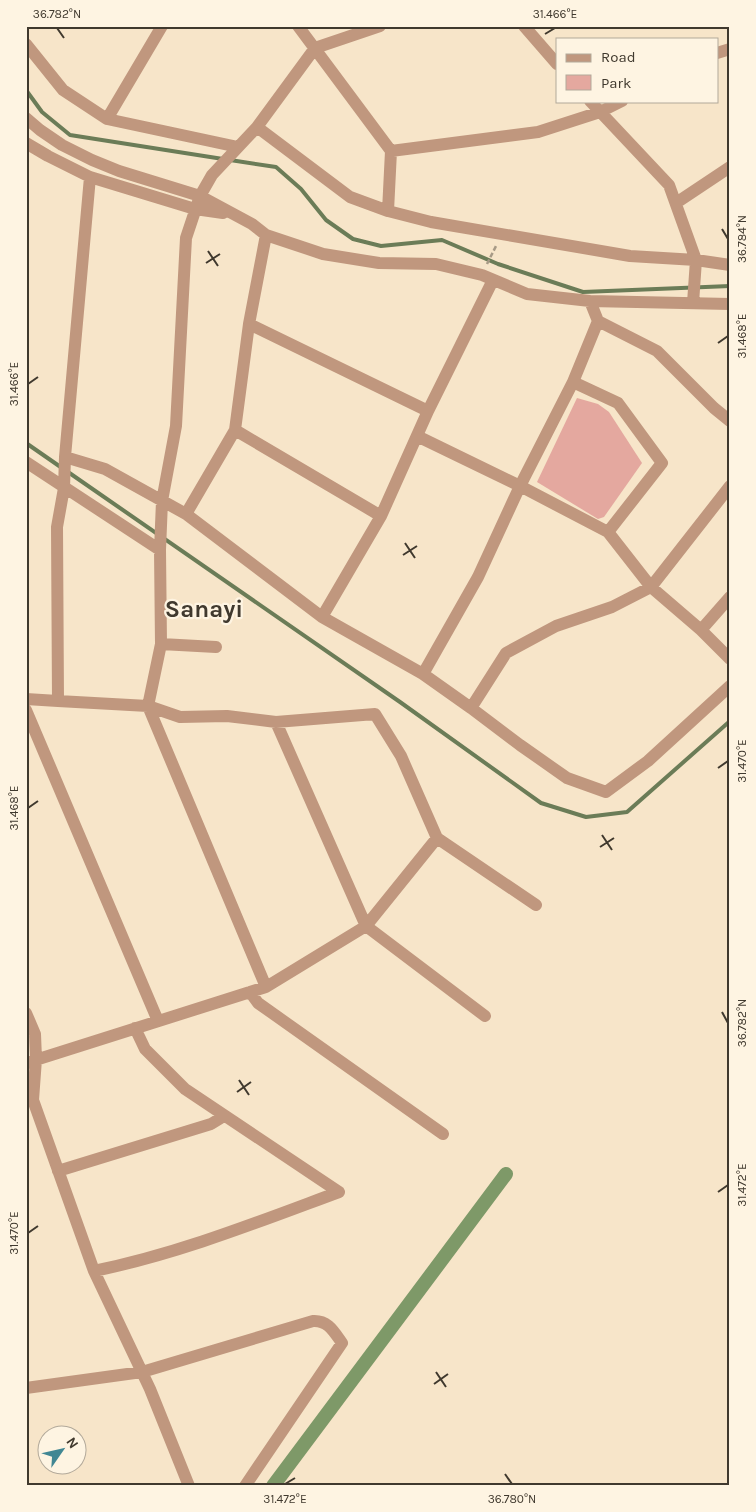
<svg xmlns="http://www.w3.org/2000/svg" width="756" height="1512" font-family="Karla,sans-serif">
<rect width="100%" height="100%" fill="#f7e5c9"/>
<!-- green -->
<path fill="#e4a89f" d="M577,398L598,404L609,412L642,463L604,517L598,519L537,482Z"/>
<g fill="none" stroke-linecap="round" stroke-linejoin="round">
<!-- stream -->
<path stroke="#6b7c57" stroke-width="4" d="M26,90L42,112L70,135L223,159
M230,160L276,167L301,189L326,220L353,239L381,246L442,240L498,264L583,292L730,286
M26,443L62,468
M68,472L400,702L541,803L586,817L627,812L730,721"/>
<!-- canal -->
<path stroke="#7e9968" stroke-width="14" d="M273,1486L506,1174"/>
<!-- path -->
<path stroke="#a79a86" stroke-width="2.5" stroke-dasharray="5 2.5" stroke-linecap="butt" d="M487,264L496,246"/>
<!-- minor -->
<path stroke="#c0977e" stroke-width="12" d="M298,26L391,151L388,211L431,222L630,256L696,260L730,265
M524,26L557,64
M26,44L63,90L107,119L162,26
M717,53L730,49
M590,101L669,185L696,260L693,303
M26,118L40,130L62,145L92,160L119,171L200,196L252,224L266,235L323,254L379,263L436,264L482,275L527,294L590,301L730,304
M107,119L238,147
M257,127L350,197L388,211
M26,143L48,156L90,177L195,209L223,213
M391,151L538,132L600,112L622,101
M676,203L730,167
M590,301L598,321L657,351L714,408L730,421
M249,324L428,411
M573,382L618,403L662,463L608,532
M235,430L381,516
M417,436L520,486L608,532L651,587L730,486
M65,457L105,469L186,514L322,617L423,674L471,708L506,653L556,626L612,607L651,587L701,630L730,659
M26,462L160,550L161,644L148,706L266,987
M186,514L235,430L249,324L266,235
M160,550L162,501L176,426L186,238L200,196L212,175L257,127L315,48L380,26
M322,617L381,516L428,411L493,280
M701,630L730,597
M161,644L216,647
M423,674L478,577L520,486L573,382L598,321
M26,699L58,701
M471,708L520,745L567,778L606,792L648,761L730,686
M26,710L158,1021
M276,722L366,926L485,1016
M437,838L536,905
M250,992L258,1003L443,1134
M26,1013L35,1034L36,1059L33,1100L94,1271L150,1389L189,1486
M135,1028L145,1049L185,1089L339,1192
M26,1063L266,987L366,926L437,838L401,756L375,714L276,722L227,716L180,717L148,706L58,701L57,527L64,488L65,457L90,177
M58,1171L211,1124L224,1116
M94,1271C178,1254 258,1222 339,1192
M26,1388L142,1372L313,1321C328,1320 334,1332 342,1343L245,1486"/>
</g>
<!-- ticks -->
<path fill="none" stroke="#40392e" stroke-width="2" d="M57,28L64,38M545,34L555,28M722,229L728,239M208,251L218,266M206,263L220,254M718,343L728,336M28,384L38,377M405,543L415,558M403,555L417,546M718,768L728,761M28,808L38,801M602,835L612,850M600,847L614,838M722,1012L728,1023M239,1080L249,1095M237,1092L251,1082M718,1192L728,1185M28,1233L38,1226M436,1372L446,1387M434,1384L448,1374M505,1474L512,1484M285,1484L295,1478"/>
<g text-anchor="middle" stroke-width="4.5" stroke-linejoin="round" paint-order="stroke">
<!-- district labels -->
<g font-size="24" font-weight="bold" fill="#40392e" stroke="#fef4e2">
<text x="204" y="617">Sanayi</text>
</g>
</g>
<!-- border -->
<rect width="756" height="1512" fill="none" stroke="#fef4e2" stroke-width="55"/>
<!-- legend -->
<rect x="556" y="38" width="162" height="65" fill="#fef4e2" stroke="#b2a99a"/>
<rect x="566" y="54" width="25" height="8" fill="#c0977e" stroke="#b2a99a"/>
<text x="601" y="62" font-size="15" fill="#40392e">Road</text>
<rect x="566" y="75" width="25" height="15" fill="#e4a89f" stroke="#b2a99a"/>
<text x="601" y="88" font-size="15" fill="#40392e">Park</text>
<!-- north arrow -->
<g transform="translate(62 1450) rotate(56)"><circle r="24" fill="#fef4e2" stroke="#b2a99a"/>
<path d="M0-4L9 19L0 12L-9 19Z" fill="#418793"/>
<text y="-8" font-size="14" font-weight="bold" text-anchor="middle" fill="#40392e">N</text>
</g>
<rect x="28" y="28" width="700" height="1456" fill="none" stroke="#40392e" stroke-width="2"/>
<g font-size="12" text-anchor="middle" fill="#40392e">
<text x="57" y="18">36.782°N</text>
<text x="555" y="18">31.466°E</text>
<text transform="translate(742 239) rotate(-90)" y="4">36.784°N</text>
<text transform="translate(742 336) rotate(-90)" y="4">31.468°E</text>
<text transform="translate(14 384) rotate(-90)" y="4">31.466°E</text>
<text transform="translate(742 761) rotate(-90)" y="4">31.470°E</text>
<text transform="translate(14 808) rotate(-90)" y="4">31.468°E</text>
<text transform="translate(742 1023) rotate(-90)" y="4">36.782°N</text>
<text transform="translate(742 1185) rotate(-90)" y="4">31.472°E</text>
<text transform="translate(14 1233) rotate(-90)" y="4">31.470°E</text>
<text x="285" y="1503">31.472°E</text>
<text x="512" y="1503">36.780°N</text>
</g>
</svg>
